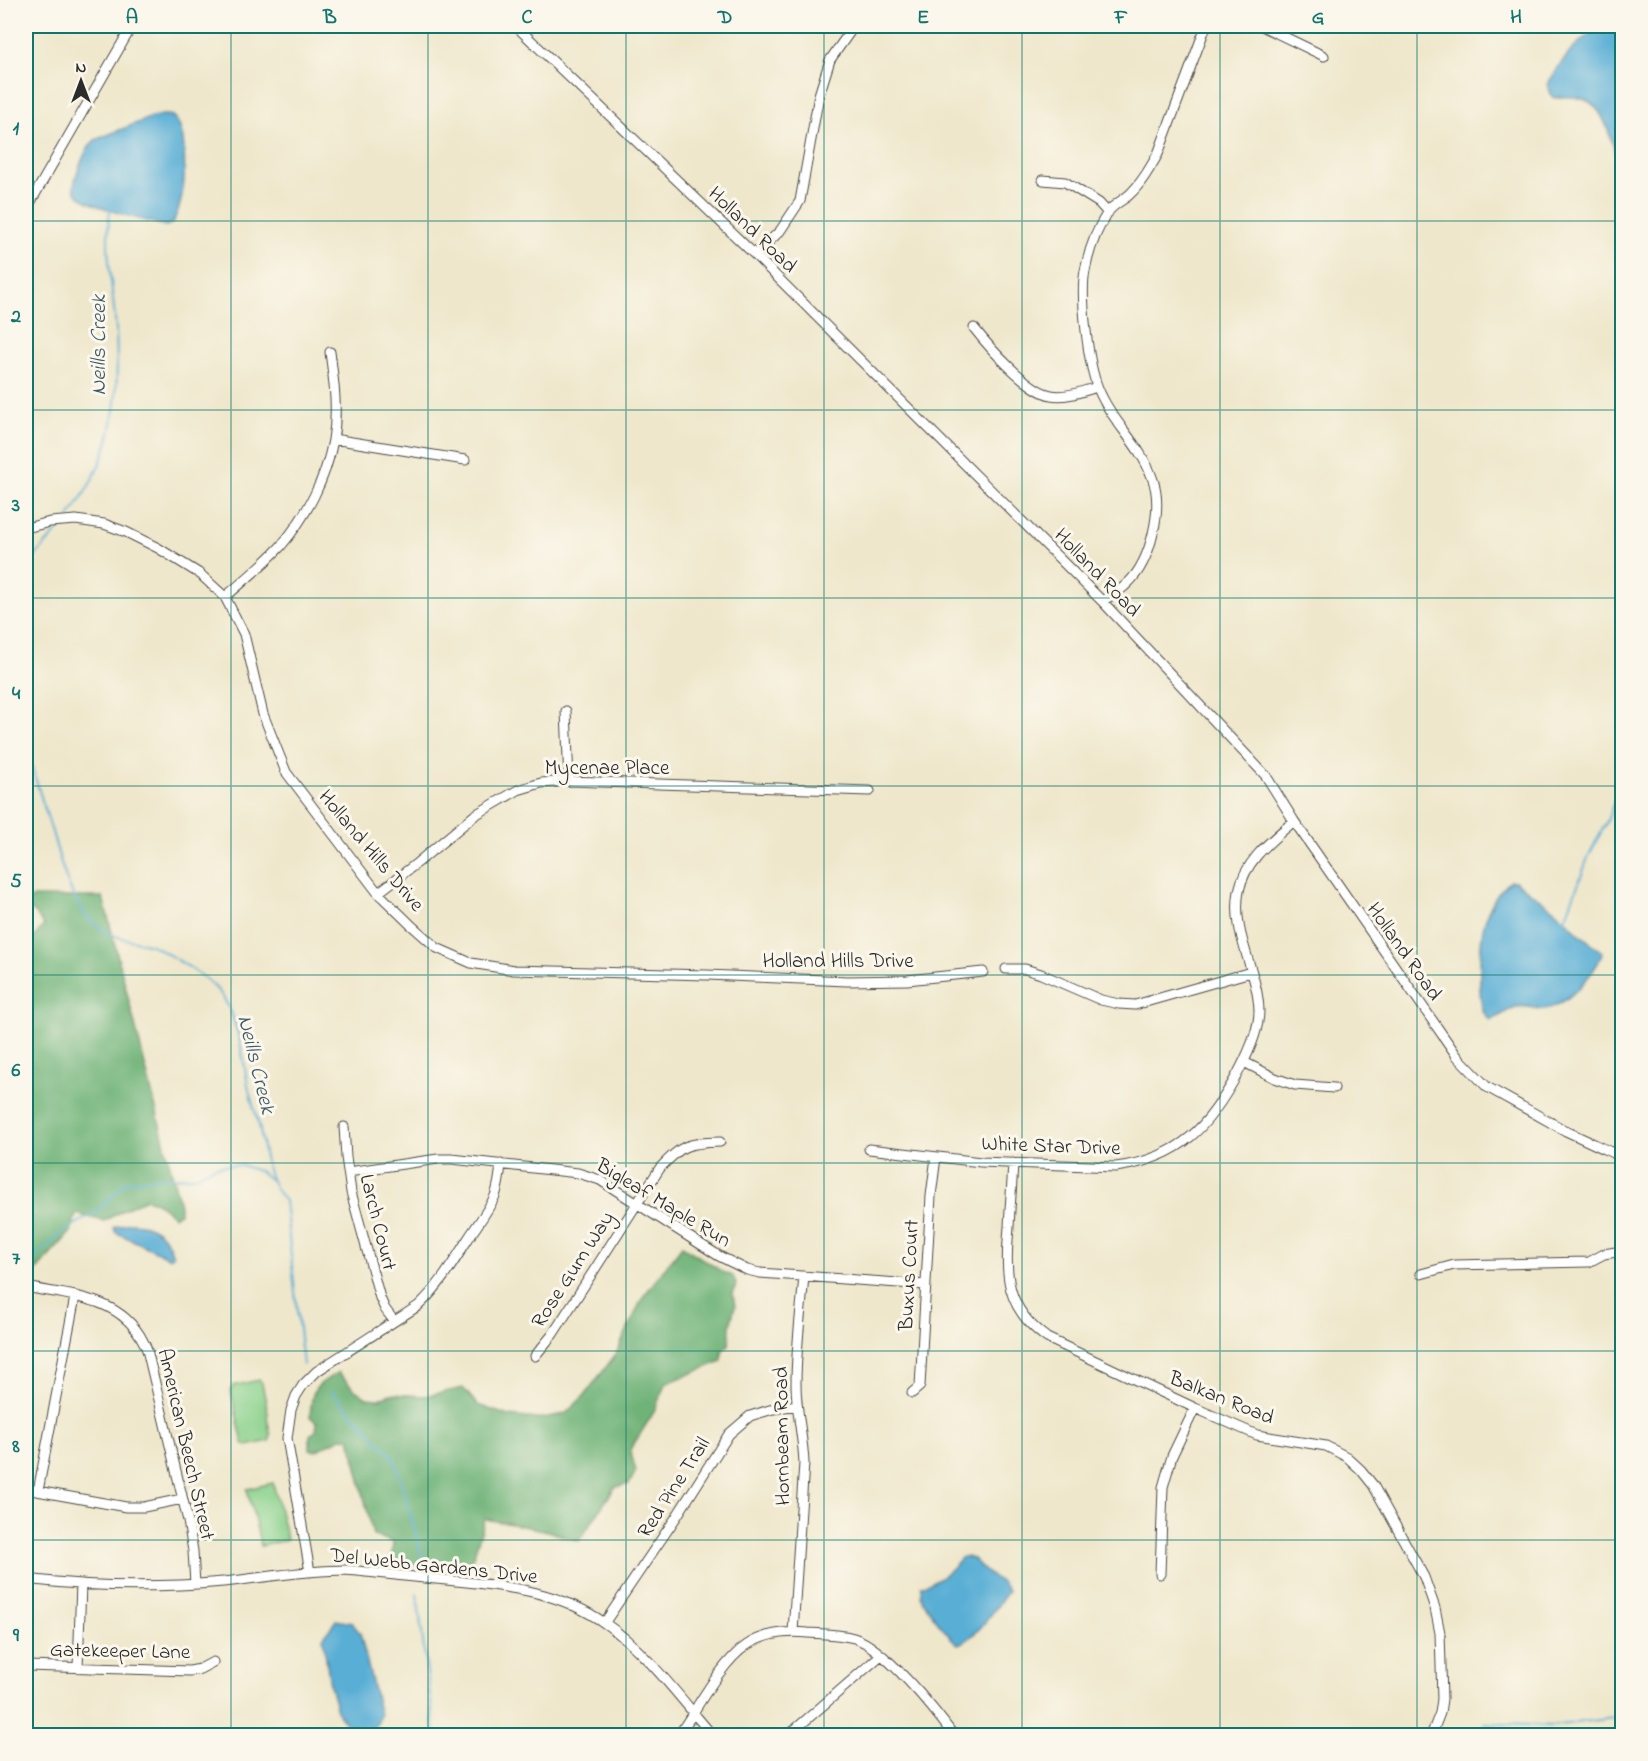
<svg xmlns="http://www.w3.org/2000/svg" width="1648" height="1761" font-family="'Indie Flower',sans-serif">
<rect width="100%" height="100%" fill="#fbf7ec"/>
<filter id="ink" filterUnits="userSpaceOnUse"><feTurbulence type="fractalNoise" baseFrequency=".0167" numOctaves="2"/><feDisplacementMap in="SourceGraphic" scale="12" xChannelSelector="R" yChannelSelector="G"/><feConvolveMatrix kernelMatrix="1 2 1 2 8 2 1 2 1" color-interpolation-filters="sRGB"/></filter>
<filter id="wash" filterUnits="userSpaceOnUse"><feTurbulence type="fractalNoise" baseFrequency=".008" numOctaves="4" result="noise"/><feDisplacementMap in="SourceGraphic" scale="24" xChannelSelector="R" yChannelSelector="G"/><feGaussianBlur stdDeviation="1.35" result="paint"/><feColorMatrix in="noise" values="0 0 0 0 0 0 0 0 0 0 0 0 0 0 0 0 0 1.4 0 .05"/><feComposite in="paint" operator="in"/></filter>
<g filter="url(#wash)">
<rect width="100%" height="100%" fill="#efe7cb"/>
<!-- green -->
<path fill="#8ad18c" stroke="#5a7e5c" stroke-width="1.5" d="M259,1380L262,1383L268,1413L267,1418L271,1436L269,1441L247,1446L243,1443L231,1391L233,1386Z
M273,1483L287,1540L261,1546L247,1489Z"/>
<!-- forest -->
<path fill="#6fb378" stroke="#4d6f52" stroke-width="1.5" d="M34,897H103L180,1205V1213L174,1216L156,1202L146,1199L125,1209L104,1221L76,1214L71,1232L34,1273L29,1275L26,1274V957L31,941L44,925L34,912L26,906V902Z
M682,1246L723,1272L733,1276L736,1284L733,1294L735,1306L730,1326L729,1345L722,1351V1361L665,1384L654,1412L630,1450L636,1471L629,1484L615,1487L579,1541L544,1530L485,1519L471,1564H463L451,1560L441,1568L391,1562L393,1542L373,1535L350,1438H341L315,1451L310,1449V1435L316,1431L317,1422L310,1417C312,1386 313,1389 338,1372L354,1389L367,1398L380,1399L390,1394L425,1396L463,1388L478,1405L509,1416L537,1419L565,1414L584,1396L616,1354L643,1297Z"/>
<!-- water -->
<path fill="#58aed5" stroke="#426c80" stroke-width="1.5" d="M1613,26H1622V152L1616,153C1603,118 1600,90 1554,98C1550,95 1548,91 1548,86C1550,75 1574,46 1583,39C1592,32 1602,28 1613,26Z
M163,115C166,115 170,115 172,116C189,126 185,183 181,200C180,207 176,215 173,223L166,226C149,221 80,206 75,191C72,184 77,175 79,168C83,157 87,147 95,140L152,117Z
M1510,881H1515L1556,911L1581,935L1602,952V955C1593,975 1567,1006 1544,1009C1535,1009 1525,1005 1516,1007C1506,1010 1500,1018 1490,1020C1487,1017 1486,1016 1484,1013C1477,998 1480,941 1484,924C1488,909 1497,891 1510,881Z
M130,1223C152,1223 167,1234 173,1256L170,1258L115,1232L114,1227Z
M962,1557H966L973,1559L986,1572L1002,1583L1008,1591C997,1606 976,1640 958,1644C949,1638 925,1606 921,1596C921,1596 921,1587 921,1586C940,1580 949,1572 962,1557Z
M336,1620L352,1623L360,1633L380,1715L377,1724L369,1731L349,1728L338,1714L330,1685L323,1638Z"/>
<g fill="none" stroke-linecap="round" stroke-linejoin="round">
<!-- stream -->
<path stroke="#58aed5" stroke-width="2" d="M69,517C81,500 93,480 101,461C118,421 118,372 116,329C113,289 104,249 110,210
M26,566L64,524
M26,749C35,776 43,804 52,832C60,860 70,902 92,922C111,940 129,938 151,945C158,948 164,952 171,956C192,969 217,982 228,1006C241,1033 243,1062 249,1090C252,1104 257,1116 260,1130C265,1158 266,1179 285,1201L303,1365
M1564,922L1589,855L1607,821L1622,780
M26,1265L63,1232L99,1210L125,1182L155,1178L193,1177L216,1166L233,1165L244,1166L261,1172L271,1180
M331,1391L394,1458L425,1565
M417,1594L435,1736
M1484,1723L1551,1726L1622,1717
M1279,1736V1735"/>
</g>
</g>
<g filter="url(#ink)">
<g fill="none" stroke-linecap="round" stroke-linejoin="round">
<!-- minor casing -->
<g stroke="#484743" stroke-width="11">
<path id="minor" d="M516,26L755,255L1102,601L1266,776L1294,821L1457,1056L1487,1087L1566,1131L1622,1157
M1262,26L1324,56
M1043,180L1065,182L1099,203L1108,213
M26,210L132,26
M755,255L780,231L800,201L819,95L830,60L854,26
M974,328C988,346 1028,391 1051,395C1066,398 1083,391 1097,387
M333,439L465,460
M26,528L50,522L76,520L104,524L126,532L158,548L200,574L225,597L244,634L263,714L286,772L378,893L411,925L437,948L471,963L514,970L707,975L847,981L907,980L983,972
M225,597C244,581 263,565 280,547C306,517 326,479 333,440C338,411 334,381 330,352
M1102,601C1111,596 1121,590 1128,583C1151,561 1164,507 1152,477C1140,444 1111,421 1098,388C1088,364 1080,296 1085,271C1089,250 1096,230 1108,212C1114,204 1122,201 1129,195C1141,184 1150,168 1158,154L1206,26
M566,711L569,781
M378,893L417,863L475,815L494,804L518,790L541,783L569,781L870,791
M1006,969H1025L1041,974L1101,1000L1119,1004L1135,1005L1251,972
M1244,1062L1275,1078L1295,1085L1334,1088
M344,1127L346,1157L351,1192L380,1298L385,1309L394,1321
M869,1149L981,1162L1116,1167C1181,1158 1209,1127 1239,1071C1248,1054 1259,1031 1259,1011C1258,970 1231,934 1239,891C1245,860 1272,840 1294,821
M1013,1163C1012,1184 1010,1206 1009,1227C1005,1275 1005,1308 1047,1338L1195,1408L1257,1435L1326,1446L1347,1457L1361,1470L1373,1485L1424,1577L1435,1608L1440,1633L1442,1699L1440,1713L1431,1736
M348,1172L438,1159H452L578,1173L600,1180L719,1256L747,1270L760,1273L926,1285
M1421,1274L1454,1265L1589,1262L1604,1254L1622,1251
M26,1287C69,1296 120,1296 143,1341C146,1346 148,1353 149,1358L188,1521L193,1551L195,1584
M535,1356L553,1334L660,1168C683,1144 687,1143 720,1142
M912,1393L920,1386L931,1196L936,1157
M26,1489L126,1507H144L182,1499
M38,1491L75,1297
M310,1572L287,1438L291,1410L296,1396L303,1385L317,1371L418,1306C439,1287 453,1263 468,1239C477,1225 488,1211 495,1196C499,1185 500,1175 501,1164
M1160,1574L1163,1487L1172,1456L1195,1408
M26,1579C91,1587 157,1588 223,1582C263,1578 305,1570 346,1570C379,1573 412,1577 446,1580C503,1586 557,1589 606,1624C647,1652 680,1698 713,1736
M605,1622L675,1519L729,1434L750,1416L773,1409L797,1405
M793,1632L804,1463C803,1436 796,1411 796,1384C796,1348 801,1312 804,1276
M26,1666L190,1671L200,1669L213,1662
M78,1668L81,1584
M678,1736C697,1709 720,1663 747,1645C765,1633 787,1631 808,1633C823,1634 839,1634 854,1638C883,1646 935,1710 954,1736
M775,1736L791,1733L881,1655"/>
</g>
<!-- minor -->
<use href="#minor" stroke="#fff" stroke-width="9"/>
</g>
</g>
<!-- grid -->
<path fill="none" stroke="#0f766e" stroke-width="1.5" stroke-opacity="0.55" d="M231,26V1736M428,26V1736M626,26V1736M824,26V1736M1022,26V1736M1220,26V1736M1417,26V1736M26,221H1622M26,410H1622M26,598H1622M26,786H1622M26,975H1622M26,1163H1622M26,1351H1622M26,1540H1622"/>
<g text-anchor="middle" stroke-width="6" stroke-linejoin="round" paint-order="stroke">
<!-- street labels -->
<g font-size="21" fill="#2b2b2b" stroke="#fbf7ec">
<text transform="translate(753 229) rotate(44)" y="7">Holland Road</text>
<text transform="translate(1098 572) rotate(46)" y="7">Holland Road</text>
<text x="607" y="774">Mycenae Place</text>
<text transform="translate(372 850) rotate(50)" y="7">Holland Hills Drive</text>
<text transform="translate(1405 951) rotate(55)" y="7">Holland Road</text>
<text x="838" y="967">Holland Hills Drive</text>
<text transform="translate(1051 1145) rotate(2)" y="7">White Star Drive</text>
<text transform="translate(664 1202) rotate(31)" y="7">Bigleaf Maple Run</text>
<text transform="translate(379 1222) rotate(76)" y="7">Larch Court</text>
<text transform="translate(572 1269) rotate(-57)" y="7">Rose Gum Way</text>
<text transform="translate(908 1275) rotate(-87)" y="7">Buxus Court</text>
<text transform="translate(1222 1397) rotate(22)" y="7">Balkan Road</text>
<text transform="translate(781 1436) rotate(-91)" y="7">Hornbeam Road</text>
<text transform="translate(187 1444) rotate(77)" y="7">American Beech Street</text>
<text transform="translate(673 1487) rotate(-57)" y="7">Red Pine Trail</text>
<text transform="translate(434 1565) rotate(6)" y="7">Del Webb Gardens Drive</text>
<text transform="translate(120 1650) rotate(1)" y="7">Gatekeeper Lane</text>
</g>
<!-- water labels -->
<g font-size="22" font-style="italic" fill="#3b5966" stroke="#fbf7ec">
<text transform="translate(97 345) rotate(-90)" y="8">Neills Creek</text>
<text transform="translate(258 1064) rotate(76)" y="8">Neills Creek</text>
</g>
</g>
<!-- margin -->
<rect width="1648" height="1761" fill="none" stroke="#fbf7ec" stroke-width="66"/>
<!-- north arrow -->
<g transform="translate(81 81)" stroke="#fbf7ec" stroke-width="4.5" paint-order="stroke">
<path d="M0-4.5L10 22L0 15L-10 22Z" fill="#2b2b2b"/>
<text y="-9" font-size="16" font-weight="bold" text-anchor="middle" fill="#2b2b2b">N</text>
</g>
<rect x="33" y="33" width="1582" height="1695" fill="none" stroke="#0f766e" stroke-width="2"/>
<g font-size="20" text-anchor="middle" font-weight="bold" fill="#0f766e">
<text x="132" y="23">A</text>
<text x="330" y="23">B</text>
<text x="527" y="23">C</text>
<text x="725" y="23">D</text>
<text x="923" y="23">E</text>
<text x="1121" y="23">F</text>
<text x="1318" y="23">G</text>
<text x="1516" y="23">H</text>
<text x="16" y="134">1</text>
<text x="16" y="322">2</text>
<text x="16" y="511">3</text>
<text x="16" y="699">4</text>
<text x="16" y="887">5</text>
<text x="16" y="1076">6</text>
<text x="16" y="1264">7</text>
<text x="16" y="1452">8</text>
<text x="16" y="1641">9</text>
</g>
</svg>
